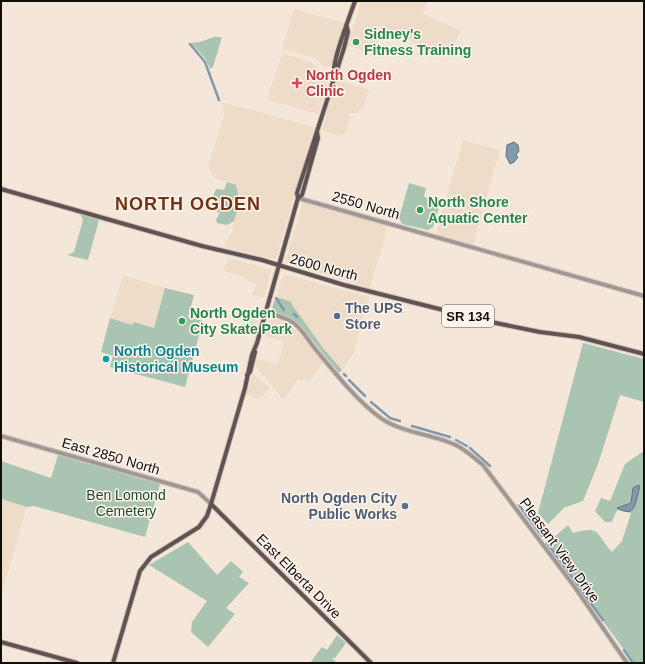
<svg xmlns="http://www.w3.org/2000/svg" width="645" height="664" font-family="Arial,sans-serif">
<rect width="100%" height="100%" fill="#f4e7d9"/>
<!-- built -->
<path fill="#efdcc8" d="M361,1H427L423,14L461,30L447,58L379,26L376,37L379,38L374,54L348,46Z
M294,9L344,23L332,65L329,67H324L315,58L282,49Z
M282,54L310,61L322,72L330,75L318,114L267,100Z
M336,79L369,90L363,110L359,109L357,114L351,113L346,132L340,136L322,131Z
M222,102L314,127L277,256L275,259L224,247L232,232L240,201L236,185L214,178L208,167L224,115Z
M463,140L500,150L473,245L436,234Z
M303,202L388,226L370,288L285,262Z
M229,258L271,270L264,298L252,295L256,284L245,281L246,278L223,271Z
M123,275L165,288L154,328L134,322L132,325L110,319Z
M286,275L369,297L354,352L342,370L323,348L291,303L292,302L276,297L283,276Z
M248,311L260,316L254,333L243,329Z
M270,317L290,324L324,362L309,382L298,379L284,400L255,366L257,359L278,364L284,342L263,336Z
M253,374L270,388L259,399L246,395Z
M1,499L27,507L2,592H1Z"/>
<!-- green -->
<path fill="#a9c4b0" d="M214,37H222L213,67L210,69L205,58L191,43L200,42Z
M227,182L236,185L240,202L234,221L227,225L217,223L216,220L220,212H217L218,207L213,196L216,189L224,190Z
M409,183L426,188L424,196L426,198L441,201L433,227L428,230L402,224L399,218Z
M80,214L99,220L88,260L67,255L74,252L83,220Z
M165,288L194,295L188,317L203,321L185,387L110,367L113,356L101,352L110,318L132,325L134,322L154,328Z
M276,297L292,302L291,303L323,348L342,370L339,373L299,324L287,317L271,311Z
M583,343L644,359V402L620,395L598,464L583,501L564,508L548,524L538,513Z
M644,451V663H634L546,544L568,525L573,533C602,525 595,534 612,552L622,541L631,513L617,510L612,522H605L595,511L601,498L610,501L625,464Z
M58,455L160,484L145,537L34,506L27,507L1,499V461L51,478Z
M188,542L217,575L231,561L243,572L239,577L249,583L226,608L235,614L208,647L191,632L192,622L207,601L149,565Z
M337,635L346,643L335,658H332L337,663H310L322,647L327,650Z"/>
<!-- water -->
<path fill="#8099af" stroke="#5f6f7e" d="M514,142L518,145L519,151L516,155L518,157L514,162L510,164L506,156L507,145Z
M639,485C640,489 638,493 637,497C634,510 632,516 617,508L631,503L633,488Z"/>
<g fill="none" stroke-linecap="round" stroke-linejoin="round">
<!-- canal -->
<path stroke="#8099af" stroke-width="2.5" d="M190,44L205,62L219,100
M276,298L284,310
M294,314L297,317
M344,374L346,376
M349,380L365,396
M371,402L390,418L400,421
M412,426L450,437
M456,440L467,446
M470,448L490,466
M519,505L542,536
M547,543L603,620
M624,650L633,663"/>
<!-- minor casing -->
<g stroke="#d0c4b8" stroke-width="5.5">
<path id="minor" d="M298,198L644,296
M266,310C275,317 288,317 296,325C304,332 309,342 317,351C335,373 358,402 382,419C402,432 429,434 451,443C463,447 473,457 483,465L574,586L627,663
M1,436L198,492L211,504"/>
</g>
<!-- major casing -->
<g stroke="#d0c4b8" stroke-width="6">
<path id="major" d="M334,75C331,63 350,16 355,1
M1,189L202,246L262,260L344,285L491,322L540,332L579,337L644,354
M298,198L302,195L304,188L318,138L317,132
M247,375L250,372L255,352
M211,504L371,663
M1,642L77,663
M113,663L140,571L151,557L199,527L207,516L211,504L245,388L252,355L257,343L298,198L297,193L344,48L348,32L347,27"/>
</g>
<!-- minor -->
<use href="#minor" stroke="#9f9696" stroke-width="3.5"/>
<!-- major -->
<use href="#major" stroke="#615253" stroke-width="4"/>
</g>
<!-- markers -->
<g fill="#2e9e5b" stroke="#fdf5ed" stroke-width="1.5">
<circle cx="356" cy="42" r="4"/>
<circle cx="420" cy="210" r="4"/>
<circle cx="182" cy="321" r="4"/>
</g>
<path fill="#e0444e" stroke="#fdf5ed" stroke-width="1.5" d="M295 77h4v4h4v4h-4v4h-4v-4h-4v-4h4z"/>
<g fill="#5c6f8a" stroke="#fdf5ed" stroke-width="1.5">
<circle cx="337" cy="316" r="4"/>
<circle cx="405" cy="506" r="4"/>
</g>
<circle fill="#0f9aa8" stroke="#fdf5ed" stroke-width="1.5" cx="106" cy="359" r="4"/>
<g text-anchor="middle" stroke-width="3" stroke-linejoin="round" paint-order="stroke">
<!-- shield labels -->
<rect fill="#fdf5ed" stroke="#58534e" stroke-width="1" x="442" y="305" width="52" height="22" rx="3"/>
<g font-size="13" font-weight="bold" fill="#120e0a">
<text x="468" y="321">SR 134</text>
</g>
<!-- leisure labels -->
<g font-size="14" font-weight="bold" fill="#27864d" stroke="#fdf5ed" text-anchor="start">
<text x="364" y="39">Sidney's<tspan x="364" dy="16">Fitness Training</tspan></text>
<text x="428" y="207">North Shore<tspan x="428" dy="16">Aquatic Center</tspan></text>
<text x="190" y="318">North Ogden<tspan x="190" dy="16">City Skate Park</tspan></text>
</g>
<!-- health labels -->
<g font-size="14" font-weight="bold" fill="#be3a42" stroke="#fdf5ed" text-anchor="start">
<text x="306" y="80">North Ogden<tspan x="306" dy="16">Clinic</tspan></text>
</g>
<!-- street labels -->
<g font-size="14" fill="#120e0a" stroke="#fdf5ed">
<text transform="translate(366 205) rotate(16)" y="5">2550 North</text>
<text transform="translate(324 267) rotate(15)" y="5">2600 North</text>
<text transform="translate(111 456) rotate(16)" y="5">East 2850 North</text>
<text transform="translate(560 550) rotate(54)" y="5">Pleasant View Drive</text>
<text transform="translate(299 576) rotate(45)" y="5">East Elberta Drive</text>
</g>
<!-- service labels -->
<g font-size="14" font-weight="bold" fill="#4e5e75" stroke="#fdf5ed" text-anchor="start">
<text x="345" y="313">The UPS<tspan x="345" dy="16">Store</tspan></text>
<text x="397" y="503" text-anchor="end">North Ogden City<tspan x="397" dy="16">Public Works</tspan></text>
</g>
<!-- culture labels -->
<g font-size="14" font-weight="bold" fill="#0d838f" stroke="#fdf5ed" text-anchor="start">
<text x="114" y="356">North Ogden<tspan x="114" dy="16">Historical Museum</tspan></text>
</g>
<!-- park labels -->
<g font-size="14" fill="#1b4b2c" stroke="#fdf5ed">
<text x="126" y="500">Ben Lomond<tspan x="126" dy="16">Cemetery</tspan></text>
</g>
<!-- district labels -->
<g font-size="18" font-weight="bold" letter-spacing="1" fill="#723213" stroke="#fdf5ed">
<text x="188" y="210">NORTH OGDEN</text>
</g>
</g>
<!-- border -->
<rect width="645" height="664" fill="none" stroke="#120e0a" stroke-width="4"/>
</svg>
